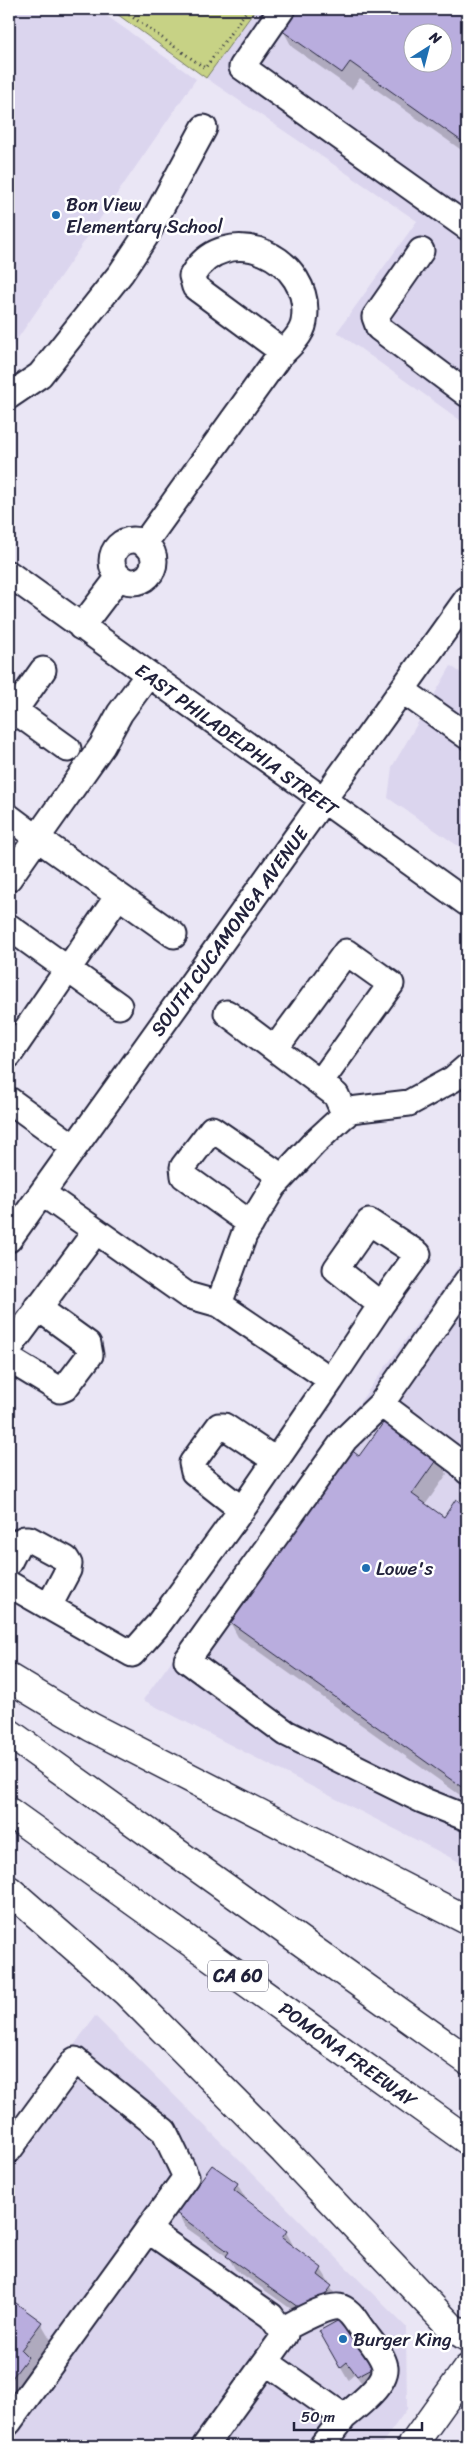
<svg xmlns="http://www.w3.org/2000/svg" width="476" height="2455" font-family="Sriracha,sans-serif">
<rect width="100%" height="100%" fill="#eae6f5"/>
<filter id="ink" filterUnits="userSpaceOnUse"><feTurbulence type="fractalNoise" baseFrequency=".02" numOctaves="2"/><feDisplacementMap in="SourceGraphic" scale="10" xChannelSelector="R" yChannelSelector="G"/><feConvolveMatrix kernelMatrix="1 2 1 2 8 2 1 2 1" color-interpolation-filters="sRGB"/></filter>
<g filter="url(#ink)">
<!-- built -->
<path fill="#dbd5ee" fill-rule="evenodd" d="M9,9H97L196,79L9,351Z
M256,9H467V425L337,332L417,221L206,78ZM414,32H444V62H414Z
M451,666L467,677V852L388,798L392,767Z
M467,1255V1866L143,1700Z
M95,2016L406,2327L407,2409L380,2446H9V2136Z"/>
<!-- green -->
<path fill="#c7d285" stroke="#747a60" d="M110,9H256L206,78Z"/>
<!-- shadow -->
<path fill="#0003" fill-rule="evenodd" d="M298,9H467V154L360,78L352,89L292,47L283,30ZM414,32H444V62H414Z
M438,1457L447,1474L425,1505L444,1518L456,1501L467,1509V1800L238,1637L229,1620L360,1458Z
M237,2184L245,2197L244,2199L286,2232L293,2245L292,2247L321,2269L329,2282L328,2284L339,2300L312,2324L235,2269L229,2258L185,2227L178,2213Z
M9,2299L41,2323L51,2340L32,2365L37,2374L9,2411Z
M347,2317L384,2378L366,2389L355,2374L348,2380L320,2332Z"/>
<!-- building -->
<path fill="#b9adde" stroke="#22223b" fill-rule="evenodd" d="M296,9H467V145L350,62L342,73L281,30ZM414,32H444V62H414Z
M386,1419L439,1456L412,1494L444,1517L456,1499L467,1508V1791L227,1620L350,1449L359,1456Z
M212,2165L238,2183L234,2190L287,2231L282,2238L322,2268L318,2275L332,2286L315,2308L305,2312L226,2256L229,2252L176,2213Z
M9,2298L42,2322L21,2350L28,2357L9,2382Z
M348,2315L378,2365L357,2376L347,2362L340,2368L319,2331Z"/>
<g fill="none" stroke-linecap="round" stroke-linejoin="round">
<!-- minor casing -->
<g stroke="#22223b" stroke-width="29">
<path id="minor" d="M282,9L242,67L467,227
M421,251L375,317L379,328L467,394
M9,396L40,375L121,273L145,237L204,128
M112 561a21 21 0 1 1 42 0a21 21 0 1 1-42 0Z
M144,544L279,356C289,347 302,335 304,322C315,257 225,218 192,276L195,287L283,352
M9,574L467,903
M81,627L119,577
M402,690L467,736
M14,710L68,749
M9,718L43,670
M9,817L37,838L102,746L120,713L148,675
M9,878L37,838L174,935
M9,927L119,1006
M227,1013L336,1095L345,1115
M275,1049L346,952L391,984L320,1083
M9,1055L118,896
M9,1100L74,1147
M42,1193L187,1295L219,1304L244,1235L274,1186L314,1143L350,1110L409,1103L453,1079L467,1067
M251,1224L184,1176L183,1167L212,1129L282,1177
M9,1239L467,599
M467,1281L381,1404L345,1439L187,1660L286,1733L422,1800L467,1818
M9,1348L96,1231
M9,1359L60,1390L65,1388L90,1355L88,1344L37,1307
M331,1380L381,1305L336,1269L369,1222L418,1254L381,1305
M381,1404L460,1463L467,1471
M241,1509L194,1472L192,1463L219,1426H224L275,1460
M9,1562L19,1542L24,1539H29L66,1559L69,1564L68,1570L49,1606
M9,1584L132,1654L157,1626L248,1501L331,1380L219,1304
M9,2150L75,2060L164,2131L186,2177L9,2422
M148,2230L271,2316L285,2335L205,2446
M281,2330C294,2324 325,2305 339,2307C350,2309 356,2322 363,2331C370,2341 383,2355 385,2367C387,2384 355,2408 344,2417
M266,2362L344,2417L322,2446"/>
</g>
<!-- major casing -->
<g stroke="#22223b" stroke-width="31">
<path id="major" d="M412,2446L467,2369"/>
</g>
<!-- highway casing -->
<g stroke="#22223b" stroke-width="31">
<path id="highway" d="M9,1678L91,1727L467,1920
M9,1733L467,2060
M9,1812L467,2140
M9,1890L126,1992L284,2151L451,2327L467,2337"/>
</g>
<!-- path -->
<path stroke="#22223b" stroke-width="3" stroke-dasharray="1 4" stroke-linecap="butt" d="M121,9L205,68L248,9"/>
<!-- minor -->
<use href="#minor" stroke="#fff" stroke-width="25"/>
<!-- major -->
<use href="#major" stroke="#fff" stroke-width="28"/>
<!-- highway -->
<use href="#highway" stroke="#fff" stroke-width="28"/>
</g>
</g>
<!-- markers -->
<g fill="#1f6fb2" stroke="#fff" stroke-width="2">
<circle cx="56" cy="215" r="5"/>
<circle cx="366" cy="1568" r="5"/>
<circle cx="343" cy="2339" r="5"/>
</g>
<g text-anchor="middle" stroke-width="5" stroke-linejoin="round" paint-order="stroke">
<!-- shield labels -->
<rect fill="#fff" stroke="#646476" stroke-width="1" x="208" y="1960.5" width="60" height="31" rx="4"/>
<g font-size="18" font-weight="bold" fill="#22223b">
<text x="238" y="1982">CA 60</text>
</g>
<!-- poi labels -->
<g font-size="19" fill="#22223b" stroke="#fff" text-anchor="start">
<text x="66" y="211">Bon View<tspan x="66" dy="22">Elementary School</tspan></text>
<text x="376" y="1575">Lowe's</text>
<text x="353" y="2346">Burger King</text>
</g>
<!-- street labels -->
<g font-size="19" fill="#22223b" stroke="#fff">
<text transform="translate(237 739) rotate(36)" y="7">EAST PHILADELPHIA STREET</text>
<text transform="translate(229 931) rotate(-54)" y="7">SOUTH CUCAMONGA AVENUE</text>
<text transform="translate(348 2054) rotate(36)" y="7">POMONA FREEWAY</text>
</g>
</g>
<!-- margin -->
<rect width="476" height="2455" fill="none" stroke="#fff" stroke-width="30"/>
<rect x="15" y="15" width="446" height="2425" fill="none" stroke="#22223b" stroke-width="2" filter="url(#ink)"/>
<!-- north arrow -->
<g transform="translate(428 48) rotate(36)"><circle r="24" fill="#ffffff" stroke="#a7a7b1"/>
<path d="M0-4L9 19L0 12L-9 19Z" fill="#1f6fb2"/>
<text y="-8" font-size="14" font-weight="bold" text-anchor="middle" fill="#22223b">N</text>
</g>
<!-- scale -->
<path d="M294 2422v8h128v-8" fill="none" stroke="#22223b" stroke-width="2.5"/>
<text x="301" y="2422" font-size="15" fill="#22223b" stroke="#ffffff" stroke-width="4" paint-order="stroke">50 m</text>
</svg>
